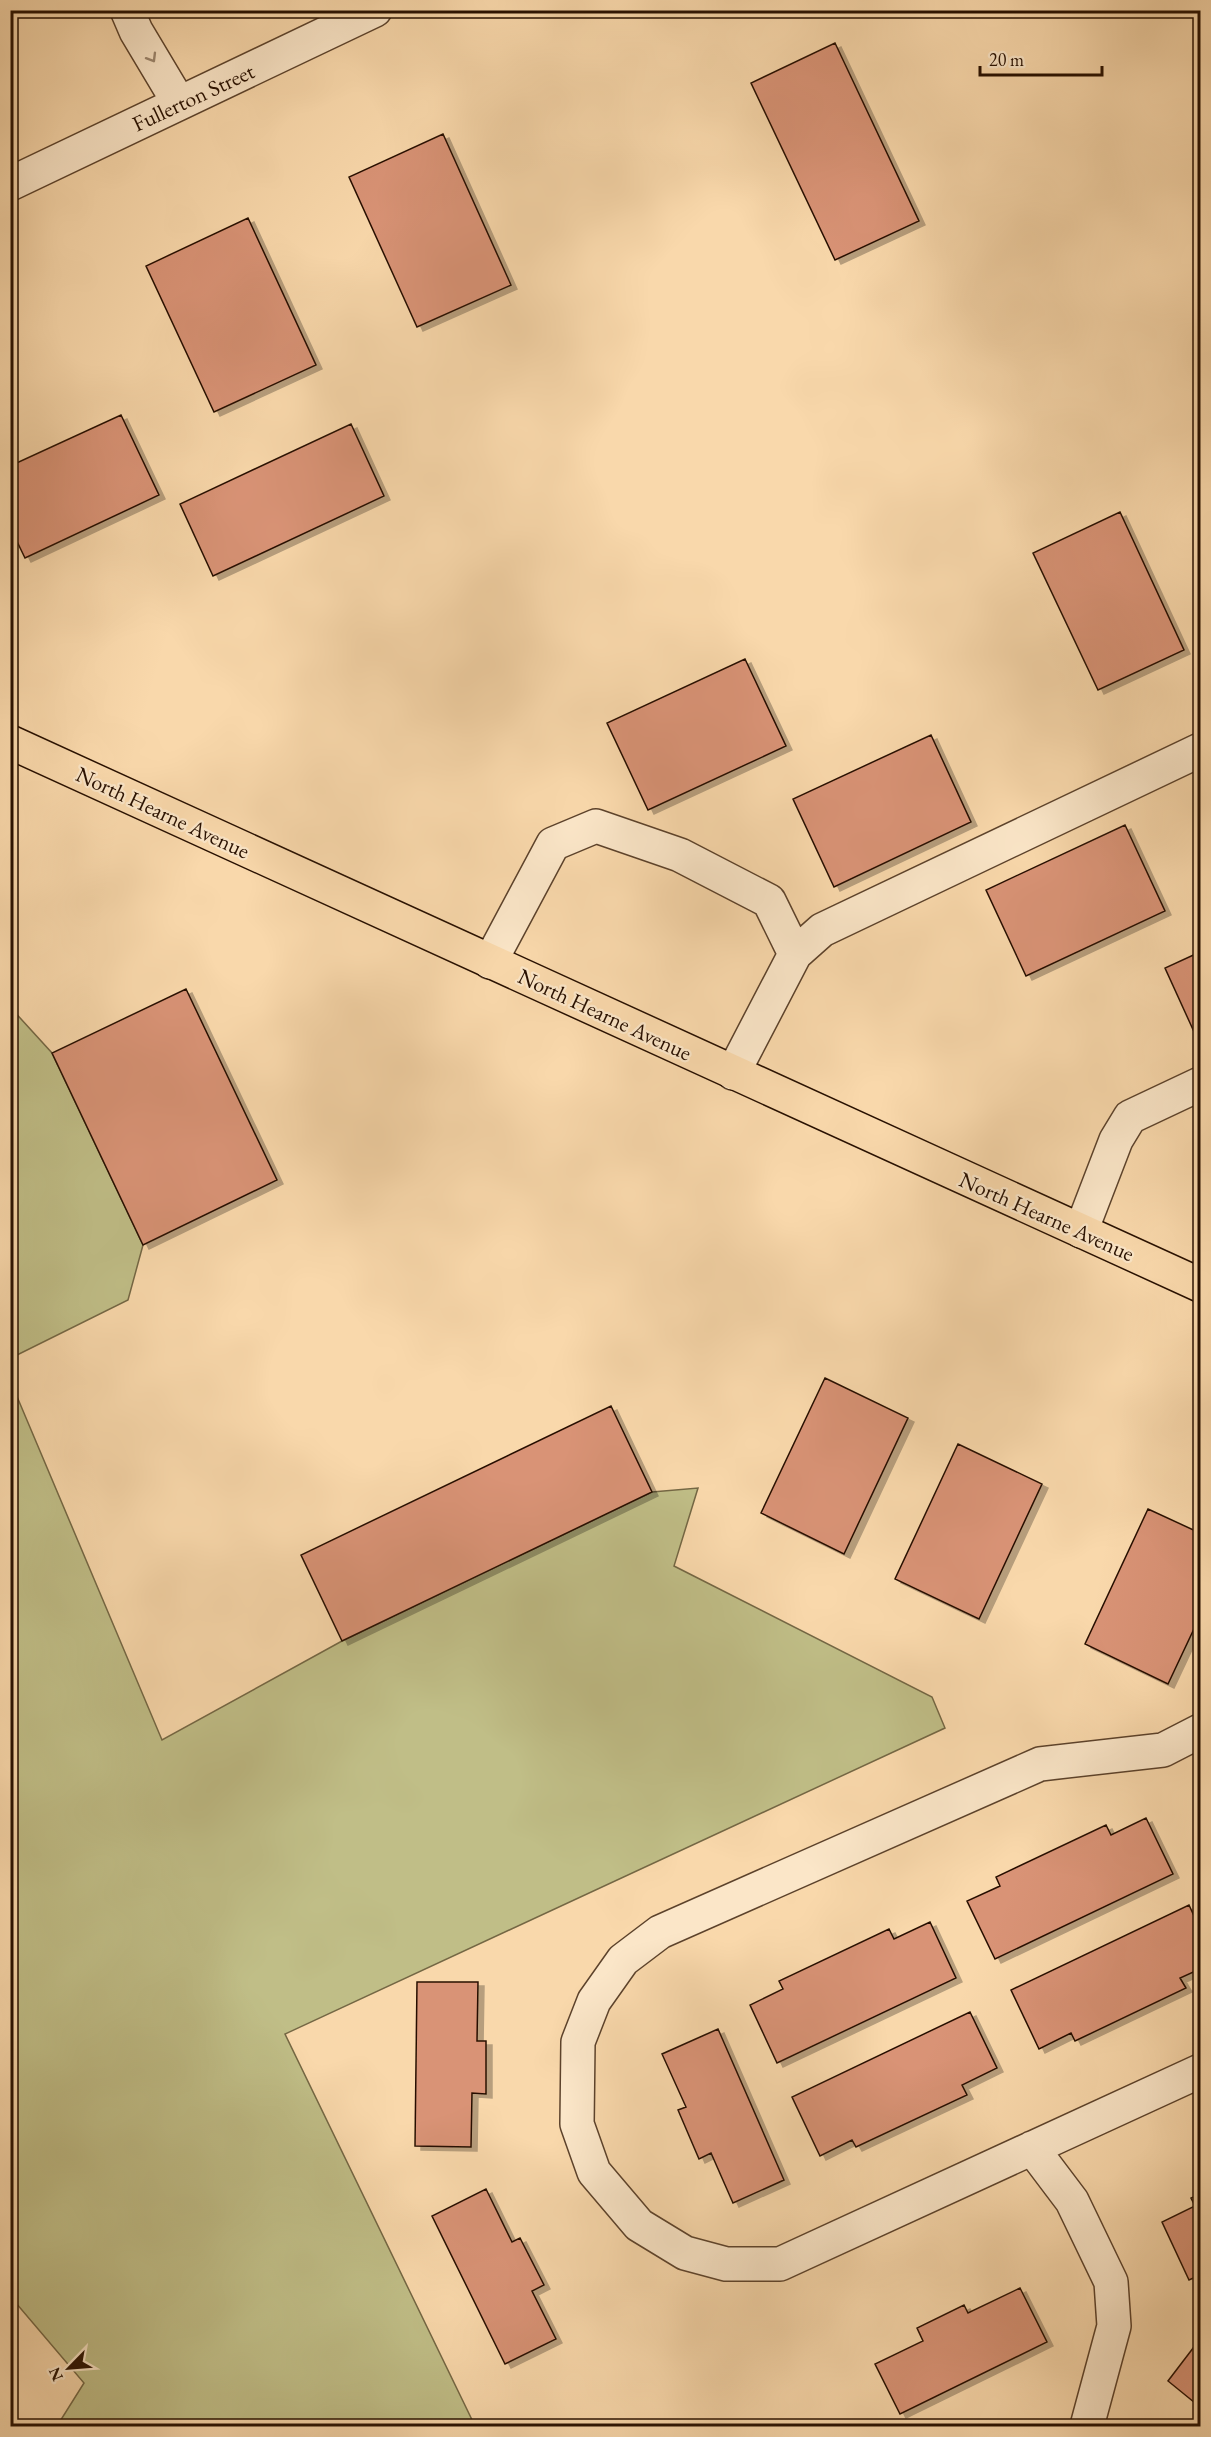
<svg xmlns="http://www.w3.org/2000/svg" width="1211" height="2437" font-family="'EB Garamond',serif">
<defs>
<filter id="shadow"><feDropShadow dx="6" dy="4" stdDeviation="0" flood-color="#0004"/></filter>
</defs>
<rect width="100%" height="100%" fill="#f9d8ab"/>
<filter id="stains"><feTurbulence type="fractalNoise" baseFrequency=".00333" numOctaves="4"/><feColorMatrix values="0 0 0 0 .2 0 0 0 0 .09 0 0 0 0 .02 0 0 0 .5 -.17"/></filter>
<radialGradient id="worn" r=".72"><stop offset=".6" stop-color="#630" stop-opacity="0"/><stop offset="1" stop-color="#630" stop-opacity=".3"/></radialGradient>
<!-- green -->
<path fill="#c0be87" stroke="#746744" stroke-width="1.5" d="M11,1008L52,1053L143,1245L128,1300L11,1358Z
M10,1380L162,1740L342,1641L652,1492L698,1488L674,1566L932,1697L945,1728L285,2034L475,2426H57L84,2383L10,2296Z"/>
<!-- building -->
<path fill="#d99376" stroke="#281000" stroke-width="1.5" filter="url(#shadow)" d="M835,43L919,221L835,260L751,83Z
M443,134L511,285L417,327L349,177Z
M248,218L316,365L214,412L146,266Z
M121,415L159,495L25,558L10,527V466Z
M351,424L384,496L213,576L180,504Z
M1120,512L1184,650L1098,690L1033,553Z
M745,659L786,746L648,810L607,723Z
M931,735L971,822L834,887L793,799Z
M1125,825L1165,911L1026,976L986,890Z
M1200,952V1045L1165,968Z
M186,989L277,1180L143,1245L52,1053Z
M825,1378L908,1418L844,1554L761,1513Z
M611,1406L652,1492L342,1641L301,1555Z
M958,1444L1042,1484L979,1619L895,1579Z
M1148,1509L1200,1533V1616L1168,1684L1085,1644Z
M1146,1818L1173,1874L995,1959L967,1901L1000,1886L996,1877L1106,1825L1111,1835Z
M1189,1905L1200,1929V1969L1180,1978L1186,1988L1075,2041L1071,2033L1039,2049L1011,1990Z
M930,1922L956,1978L777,2063L750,2005L783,1989L779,1981L889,1929L894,1939Z
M417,1982H478L477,2041H486V2094L472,2093L471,2147L415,2146Z
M970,2012L997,2068L962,2085L967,2095L856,2147L852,2140L820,2156L792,2097Z
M718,2029L784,2180L733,2203L711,2153L699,2159L678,2110L686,2107L662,2054Z
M486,2189L512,2242L520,2238L544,2285L532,2291L556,2339L505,2364L432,2216Z
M1200,2194V2275L1189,2280L1162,2222L1195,2206L1191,2198Z
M1020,2288L1047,2342L900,2414L875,2364L923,2341L917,2328L964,2305L968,2313Z
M1200,2339V2407L1168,2381Z"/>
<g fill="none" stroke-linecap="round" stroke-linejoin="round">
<!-- minor casing -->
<g stroke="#5c422b" stroke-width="36">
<path id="minor" d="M127,10L136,31L179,103
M10,184L375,10
M490,962L553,844L596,826L680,855L769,901L795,954
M733,1073L795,954L822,930L1200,750
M1081,1231L1116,1140L1130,1117L1200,1084
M1200,1731L1163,1750L1040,1764L660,1932L623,1960L594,2001L578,2042L577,2124L594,2172L639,2225L685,2253L726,2264H780L1200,2071
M1032,2148L1072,2201L1111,2282L1114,2326L1087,2426"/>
</g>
<!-- major casing -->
<g stroke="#281000" stroke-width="36">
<path id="major" d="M10,742L1200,1285"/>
</g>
<!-- minor -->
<use href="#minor" stroke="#fbe6c8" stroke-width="33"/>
<!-- major -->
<use href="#major" stroke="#f9d8ab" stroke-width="33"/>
</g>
<!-- one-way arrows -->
<defs><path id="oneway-chevron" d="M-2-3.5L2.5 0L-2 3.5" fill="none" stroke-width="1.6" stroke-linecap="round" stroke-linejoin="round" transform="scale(1.5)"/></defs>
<use stroke="#9c866e" href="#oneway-chevron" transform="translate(152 58) rotate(59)"/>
<g text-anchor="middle" stroke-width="4.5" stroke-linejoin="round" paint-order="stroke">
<!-- street labels -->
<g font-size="22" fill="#281000" stroke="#fbe6c8">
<text transform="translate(193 97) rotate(-25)" y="8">Fullerton Street</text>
<text transform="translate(163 812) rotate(25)" y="8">North Hearne Avenue</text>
<text transform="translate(605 1014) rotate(25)" y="8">North Hearne Avenue</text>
<text transform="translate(1047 1216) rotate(24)" y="8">North Hearne Avenue</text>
</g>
</g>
<!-- margin -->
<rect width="1211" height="2437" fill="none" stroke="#f9d8ab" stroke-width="36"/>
<rect x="12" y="12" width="1187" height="2413" fill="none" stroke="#281000" stroke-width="3"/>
<rect x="18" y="18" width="1175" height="2401" fill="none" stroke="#281000" stroke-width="1.5"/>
<!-- north arrow -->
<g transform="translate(69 2368) rotate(245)" stroke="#fbe6c8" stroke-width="4.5" paint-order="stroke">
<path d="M0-4.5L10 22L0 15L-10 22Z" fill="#281000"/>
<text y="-9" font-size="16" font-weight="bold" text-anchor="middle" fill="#281000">N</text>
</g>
<!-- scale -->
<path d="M980 66v9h122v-9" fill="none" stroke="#281000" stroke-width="3"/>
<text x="989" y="66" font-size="18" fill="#281000" stroke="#fbe6c8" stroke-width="4.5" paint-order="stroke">20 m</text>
<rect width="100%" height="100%" filter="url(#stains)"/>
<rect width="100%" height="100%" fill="url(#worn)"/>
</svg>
